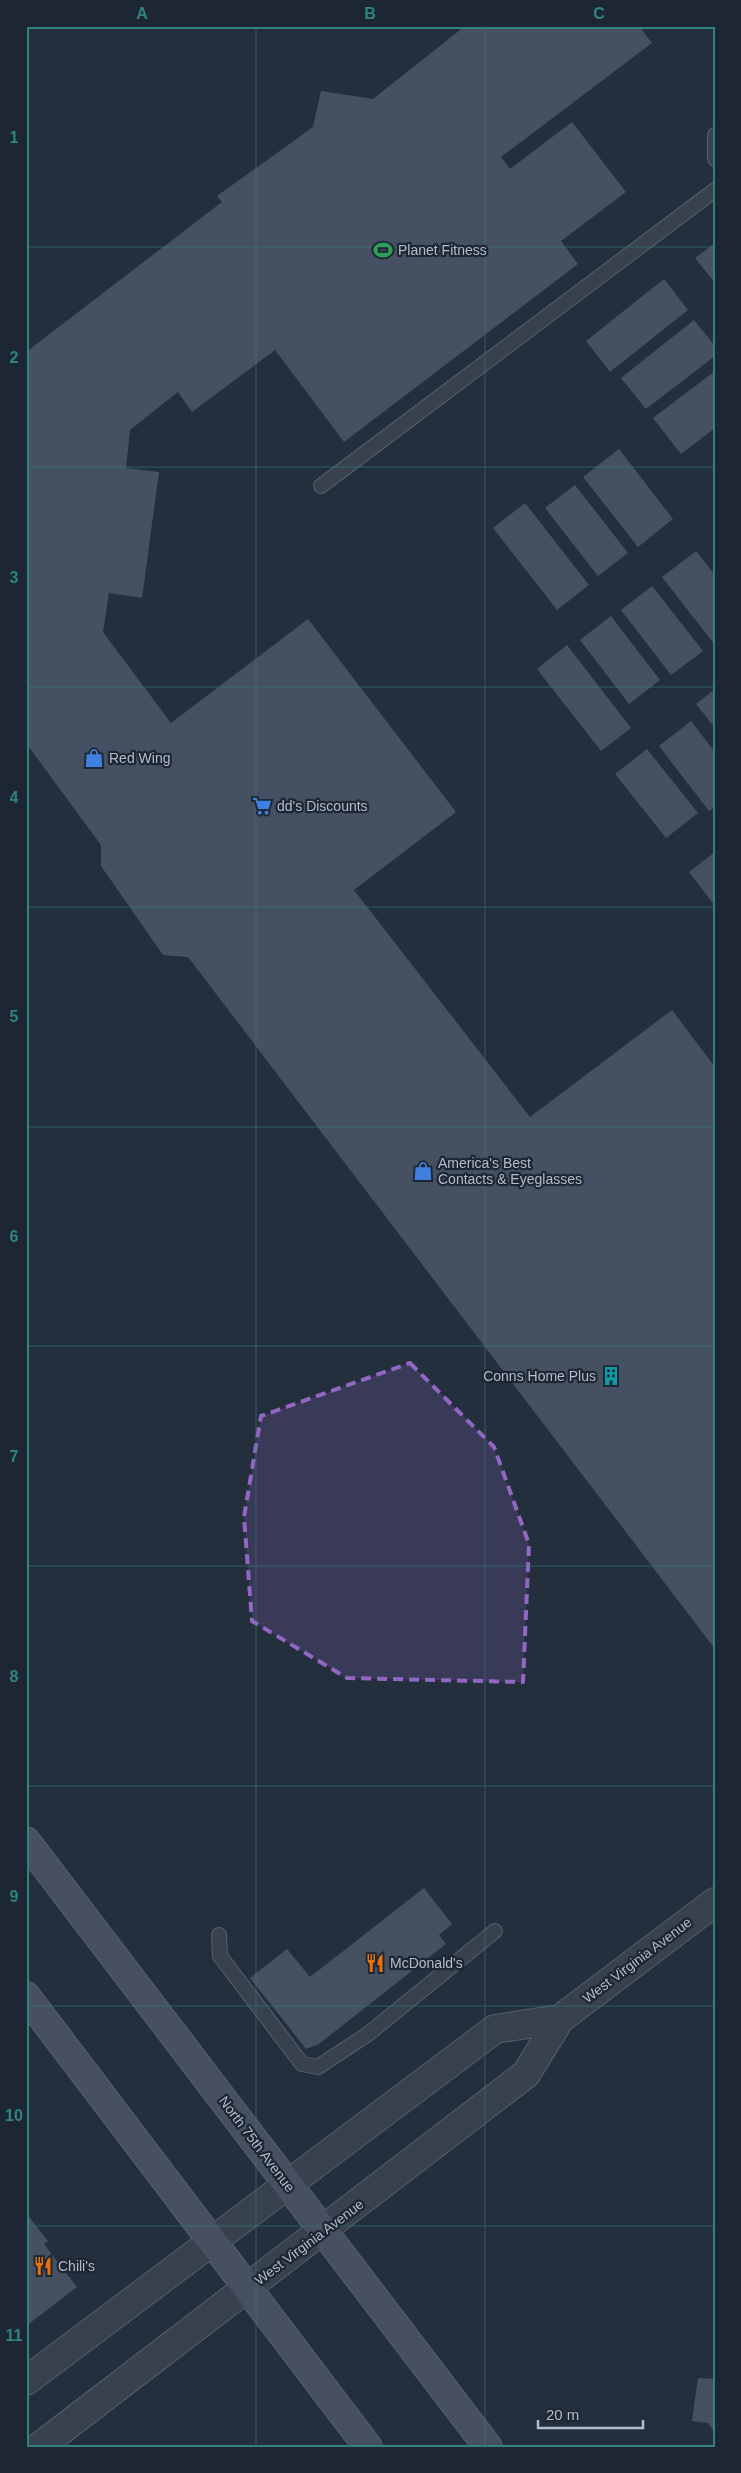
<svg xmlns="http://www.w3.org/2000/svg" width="741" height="2473" font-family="Helvetica,sans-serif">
<rect width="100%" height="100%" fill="#242f3e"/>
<!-- building -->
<path fill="#455162" d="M465,26H639L652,43L501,157L510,169L572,122L626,192L561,241L578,264L344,442L275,350L192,412L178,392L130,430L126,468L159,472L142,598L109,593L103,632L171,723L308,619L456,812L354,890L530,1117L672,1010L715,1067V1649L188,957L163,955L101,866V845L26,743V352L222,202L217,196L313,127L321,91L373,99Z
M715,243V283L695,258Z
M664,279L688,310L610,372L586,341Z
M694,320L715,346V356L646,409L621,378Z
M715,371V428L681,454L653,418Z
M619,449L673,519L638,547L583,477Z
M575,485L628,553L598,576L545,508Z
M525,503L589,585L557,610L493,528Z
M696,551L715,575V645L662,577Z
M652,586L703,651L671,675L621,610Z
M611,616L660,680L629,704L580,640Z
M567,645L631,728L601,751L537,669Z
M715,689V728L696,704Z
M691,721L715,752V807L709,811L659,746Z
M647,749L698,813L666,838L615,774Z
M715,852V906L689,872Z
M424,1888L452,1924L439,1935L446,1944L319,2044L306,2049L250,1978L287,1949L310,1977Z
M26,2213L48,2241L44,2244L77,2287L26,2326Z
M698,2378L715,2379V2433L708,2423L692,2421Z"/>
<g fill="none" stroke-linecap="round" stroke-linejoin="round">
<!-- lane casing -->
<g stroke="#565f6c" stroke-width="16">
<path id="lane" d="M715,135V159
M321,486L715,190
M219,1935L220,1956L302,2064L318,2067L368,2034L495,1931"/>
</g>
<!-- street casing -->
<g stroke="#565f6c" stroke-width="30">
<path id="street" d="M26,2381L495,2029L560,2019
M39,2447L526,2074L560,2019L715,1902"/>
</g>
<!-- secondary casing -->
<g stroke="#565f6c" stroke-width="30">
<path id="secondary" d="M26,1841L488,2447
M26,1996L368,2447"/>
</g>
<!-- lane -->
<use href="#lane" stroke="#38414e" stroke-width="14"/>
<!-- street -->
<use href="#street" stroke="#38414e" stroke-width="28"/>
<!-- secondary -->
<use href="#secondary" stroke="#465061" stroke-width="28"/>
</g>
<!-- marked area -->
<path fill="#9266c3" fill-opacity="0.2" stroke="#9266c3" stroke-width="4" stroke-dasharray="10 6" stroke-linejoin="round" d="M410,1363L494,1447L529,1544L523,1682L347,1678L252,1621L244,1517L261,1416Z"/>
<!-- grid -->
<path fill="none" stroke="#308480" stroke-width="1" stroke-opacity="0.55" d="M256,26V2447M485,26V2447M26,247H715M26,467H715M26,687H715M26,907H715M26,1127H715M26,1346H715M26,1566H715M26,1786H715M26,2006H715M26,2226H715"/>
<!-- icons -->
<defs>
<g id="stadium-bare" transform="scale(1.5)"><path d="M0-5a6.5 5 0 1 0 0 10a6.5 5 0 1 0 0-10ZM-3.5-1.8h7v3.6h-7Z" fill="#2e9e5b" stroke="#1d2633" stroke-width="2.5" paint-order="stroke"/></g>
<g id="shop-bare" transform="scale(1.5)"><path d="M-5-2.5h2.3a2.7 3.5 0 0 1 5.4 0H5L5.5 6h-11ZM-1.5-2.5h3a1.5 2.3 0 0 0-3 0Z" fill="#3f7fe0" stroke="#1d2633" stroke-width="2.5" paint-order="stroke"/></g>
<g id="supermarket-bare" transform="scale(1.5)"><path d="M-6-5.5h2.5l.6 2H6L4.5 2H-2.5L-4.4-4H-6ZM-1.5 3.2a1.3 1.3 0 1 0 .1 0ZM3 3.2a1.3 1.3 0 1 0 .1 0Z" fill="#3f7fe0" stroke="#1d2633" stroke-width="2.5" paint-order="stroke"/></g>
<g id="building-bare" transform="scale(1.5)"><path d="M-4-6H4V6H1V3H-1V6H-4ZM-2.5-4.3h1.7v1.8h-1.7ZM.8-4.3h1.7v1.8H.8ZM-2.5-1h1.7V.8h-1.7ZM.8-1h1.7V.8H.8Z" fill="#0f9aa8" stroke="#1d2633" stroke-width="2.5" paint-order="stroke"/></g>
<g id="restaurant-bare" transform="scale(1.5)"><path d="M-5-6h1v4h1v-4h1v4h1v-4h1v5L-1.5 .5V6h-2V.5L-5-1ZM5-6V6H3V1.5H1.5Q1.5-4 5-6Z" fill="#e8710a" stroke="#1d2633" stroke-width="2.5" paint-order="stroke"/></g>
</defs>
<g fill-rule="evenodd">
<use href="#stadium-bare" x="383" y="250"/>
<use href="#shop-bare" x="94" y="758"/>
<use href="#supermarket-bare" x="262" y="806"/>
<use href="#shop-bare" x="423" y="1171"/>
<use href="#building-bare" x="611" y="1376"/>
<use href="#restaurant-bare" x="375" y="1963"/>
<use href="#restaurant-bare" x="43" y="2266"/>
</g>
<g text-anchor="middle" stroke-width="4.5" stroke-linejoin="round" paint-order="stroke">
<!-- poi labels -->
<g font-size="14" fill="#b4bcc9" stroke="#1d2633" text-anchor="start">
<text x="398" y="255">Planet Fitness</text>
<text x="109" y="763">Red Wing</text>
<text x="277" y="811">dd's Discounts</text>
<text x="438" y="1168">America's Best<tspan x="438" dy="16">Contacts &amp; Eyeglasses</tspan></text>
<text x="596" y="1381" text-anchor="end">Conns Home Plus</text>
<text x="390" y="1968">McDonald's</text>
<text x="58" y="2271">Chili's</text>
</g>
<!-- street labels -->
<g font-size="14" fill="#b4bcc9" stroke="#1d2633">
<text transform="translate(637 1960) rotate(-37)" y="5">West Virginia Avenue</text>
<text transform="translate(257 2144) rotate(53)" y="5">North 75th Avenue</text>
<text transform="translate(309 2242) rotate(-37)" y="5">West Virginia Avenue</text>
</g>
</g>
<!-- border -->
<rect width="741" height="2473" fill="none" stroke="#1d2633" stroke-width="55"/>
<!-- scale -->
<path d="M538 2420v8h105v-8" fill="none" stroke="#b4bcc9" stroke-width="2.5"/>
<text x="546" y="2420" font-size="15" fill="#b4bcc9" stroke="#1d2633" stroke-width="4" paint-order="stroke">20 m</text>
<rect x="28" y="28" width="686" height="2418" fill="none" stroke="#308480" stroke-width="2"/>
<g font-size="16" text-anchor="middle" font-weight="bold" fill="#308480">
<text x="142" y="19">A</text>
<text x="370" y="19">B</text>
<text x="599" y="19">C</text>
<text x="14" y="143">1</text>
<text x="14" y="363">2</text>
<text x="14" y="583">3</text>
<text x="14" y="803">4</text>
<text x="14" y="1022">5</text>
<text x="14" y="1242">6</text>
<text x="14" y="1462">7</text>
<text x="14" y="1682">8</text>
<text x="14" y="1902">9</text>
<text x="14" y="2121">10</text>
<text x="14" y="2341">11</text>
</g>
</svg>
